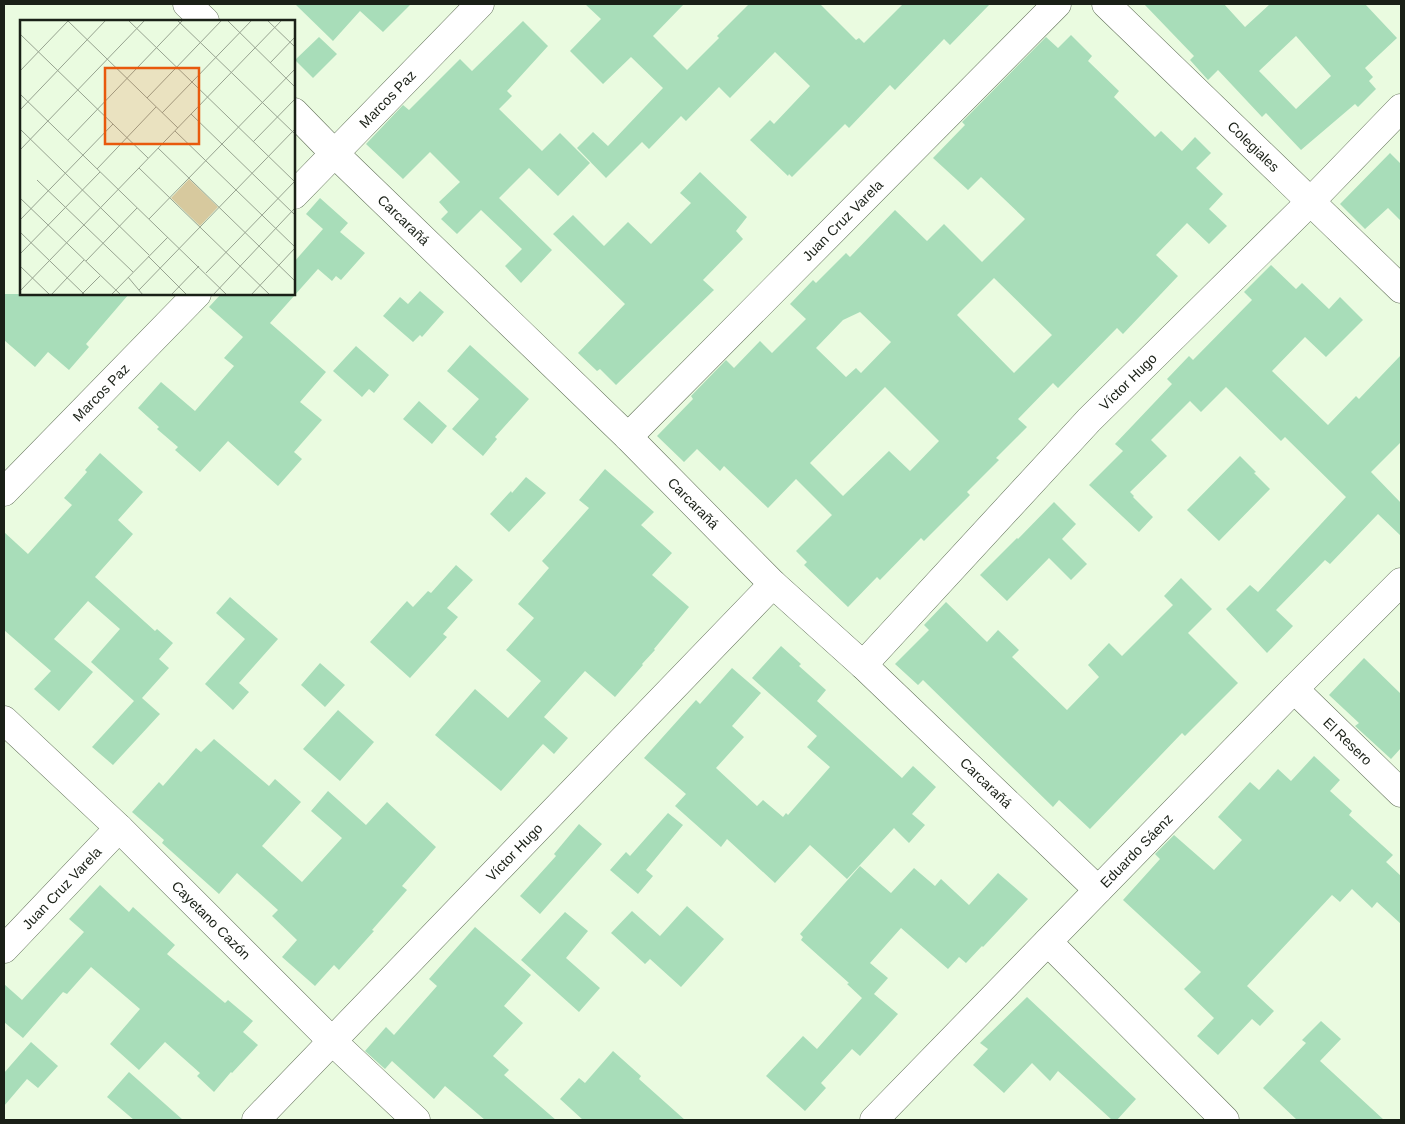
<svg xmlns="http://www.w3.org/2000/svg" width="1405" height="1124" font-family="Arial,sans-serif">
<rect width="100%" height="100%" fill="#eafbe0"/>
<!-- building -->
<path fill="#a8ddb9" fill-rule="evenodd" d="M295,4H411L383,32L360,11L333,41Z
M585,4H684L653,36L687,70L719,38L717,36L749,4H820L856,40L859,38L864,43L903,4H990L950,45L944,39L895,90L890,85L849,128L845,124L792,177L789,174L788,176L750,140L770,120L774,124L810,86L775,52L730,98L719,87L686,121L681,116L649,149L642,142L606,178L577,148L593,132L608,146L663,88L631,57L603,84L570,51L601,19Z
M1144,4H1224L1245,27L1270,4H1365L1397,38L1365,68L1373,77L1369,81L1376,89L1358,107L1355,104L1301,150L1266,113L1262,117L1218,70L1208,80L1190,60L1194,56ZM1296,36L1331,76L1296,109L1259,71Z
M523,21L548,46L507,91L512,96L499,109L542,151L560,133L590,163L558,196L529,168L499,198L552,250L521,283L505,266L522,249L481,210L457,234L441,219L448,212L439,202L460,182L430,152L403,179L366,144L403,105L409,110L460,59L472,71Z
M1071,35L1092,56L1088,61L1119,91L1114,97L1155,137L1161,131L1182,151L1195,137L1211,153L1196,168L1223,194L1209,209L1227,226L1209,244L1187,223L1156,255L1178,276L1123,334L1117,328L1058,388L1053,383L1018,419L1027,427L996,458L999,460L967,492L970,495L924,541L921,538L880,580L877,577L848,607L804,565L807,562L796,551L832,515L796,479L768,508L724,466L720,471L697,449L684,462L657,436L693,399L691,396L726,360L734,368L760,341L772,353L806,319L790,304L813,280L816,283L846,253L850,257L895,210L927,241L944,224L982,262L1025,219L981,177L968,190L933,158L965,125L962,122L1046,37L1058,48ZM994,278L1052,335L1014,373L957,315ZM860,312L891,342L861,373L856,368L846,377L816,348L843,320ZM885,387L939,441L910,471L889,451L843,496L810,463Z
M319,37L337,54L313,78L295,60Z
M1390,153L1401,164V221L1388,208L1365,229L1340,204Z
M700,172L747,217L736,231L743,239L703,280L714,290L616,385L600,369L597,371L578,353L625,304L553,234L573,215L604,246L628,222L651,244L691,203L680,193Z
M320,198L348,223L340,232L365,253L341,280L336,276L332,281L318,269L270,323L326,372L300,402L322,420L294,452L302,459L278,486L228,441L200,472L175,450L178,447L157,429L159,427L138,408L161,382L195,411L234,366L224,358L243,337L209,307L221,294H294V262L323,229L306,214Z
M1271,265L1296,289L1302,283L1329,309L1340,297L1363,320L1326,357L1305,337L1272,371L1328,425L1356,396L1359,399L1401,355V442L1371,472L1401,503V536L1378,514L1330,564L1325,560L1276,610L1293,626L1267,653L1226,609L1250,585L1258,592L1346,497L1285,437L1281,441L1226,387L1201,412L1190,401L1151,440L1167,456L1130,492L1134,496L1133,497L1153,517L1139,532L1089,485L1123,451L1115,444L1172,384L1167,379L1189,356L1193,360L1252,300L1244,292Z
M420,291L444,312L422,337L420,335L413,342L383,316L400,297L408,304Z
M4,294H129L86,344L89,347L69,370L48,352L35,367L4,340Z
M470,345L529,399L495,437L497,439L483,456L452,429L479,399L447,371Z
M356,346L389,375L374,393L369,389L362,397L333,371Z
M419,401L447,426L432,444L403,419Z
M100,453L143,492L118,520L133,534L95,577L155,631L157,629L173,643L159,659L169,668L142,698L160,714L113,765L92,747L134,701L91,662L120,629L88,601L54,639L93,672L59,711L34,689L51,671L4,630V532L28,554L72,505L64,498L87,472L85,470Z
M1240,456L1256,472L1254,473L1270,489L1219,541L1187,510Z
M605,469L654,512L641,525L672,553L652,575L689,607L654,649L655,650L642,664L643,665L615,697L585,671L544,717L568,738L554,754L543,744L501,791L435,735L475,689L508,718L541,681L506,650L534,618L518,604L549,568L542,561L589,508L579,500Z
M526,477L546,493L509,532L490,514L511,491L512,493Z
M1054,502L1076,524L1062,539L1087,564L1071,580L1049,558L1007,601L980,575L1017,538L1018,539Z
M456,565L473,580L447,608L458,617L443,634L447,637L410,678L370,642L407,601L413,607L428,591L431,593Z
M1181,578L1212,609L1188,633L1238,683L1185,736L1182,733L1090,829L1059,800L1053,807L923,680L918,685L895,664L929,630L924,625L946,602L987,642L998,630L1019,650L1012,657L1067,710L1099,677L1088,665L1109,643L1122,656L1173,605L1164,596Z
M230,597L278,639L239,683L249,692L233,710L205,684L245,639L216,613Z
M781,646L801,664L799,666L826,690L817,701L902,778L913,766L936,787L912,814L925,825L909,843L894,828L847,879L810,845L775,883L727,839L721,847L675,806L686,794L644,758L696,700L700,704L732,668L761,693L732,726L744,737L716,768L757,806L763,800L783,817L786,813L788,815L830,767L807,747L817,736L752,678Z
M1364,658L1401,694V748L1391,759L1355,726L1359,723L1329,695Z
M320,663L345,685L325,707L301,685Z
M338,710L374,742L340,781L303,749Z
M214,739L269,786L275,779L301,802L262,846L302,882L342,838L311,811L328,791L366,825L387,802L436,847L402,886L407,890L372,930L374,931L339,970L334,965L315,986L282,957L297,940L272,916L278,910L237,873L219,894L162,843L164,840L132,812L159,782L163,786L196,748L201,752Z
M1314,756L1340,780L1330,791L1352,811L1349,815L1393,855L1386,862L1401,876V924L1377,902L1372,908L1352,889L1340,902L1332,895L1247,986L1274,1011L1260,1026L1252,1019L1218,1055L1197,1036L1214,1018L1184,989L1201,972L1123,900L1160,859L1155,854L1174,835L1214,870L1242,840L1218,817L1250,782L1259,790L1278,769L1291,781Z
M668,813L683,825L646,870L653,876L638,894L610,870L626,852L630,856Z
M579,824L602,844L540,914L520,896L556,856L554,854Z
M860,866L891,893L914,868L935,886L941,879L969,905L998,873L1028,899L983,947L982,946L966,963L959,957L948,969L901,928L870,963L888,978L874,994L898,1014L860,1056L852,1049L821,1083L826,1088L805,1111L766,1076L803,1036L817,1049L862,998L847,984L849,983L801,940L803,937L800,934Z
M100,885L129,912L133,907L175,945L167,954L225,1003L228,1000L253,1021L243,1032L258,1045L232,1073L231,1072L214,1092L197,1076L200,1073L165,1042L139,1070L110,1044L140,1009L91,967L67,994L63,992L23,1038L4,1022V984L22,1000L84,932L69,919Z
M687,906L724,939L681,987L650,959L645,964L611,933L632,911L660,936Z
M565,912L588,931L566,958L600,988L579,1012L521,960Z
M475,927L531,975L504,1006L523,1023L493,1056L509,1070L504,1075L556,1120H485L445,1086L434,1099L392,1061L385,1069L365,1051L386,1027L394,1035L437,986L429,979Z
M1027,997L1136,1099L1117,1120H1112L1058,1071L1050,1081L1032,1063L1004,1093L973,1065L988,1049L980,1043Z
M1321,1021L1341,1039L1320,1061L1384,1120H1297L1263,1088L1306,1043L1302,1040Z
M31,1042L58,1066L38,1088L27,1079L4,1106V1073Z
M613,1051L641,1076L639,1079L685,1120H583L560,1099L579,1078L585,1083Z
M129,1072L183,1120H134L107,1097Z"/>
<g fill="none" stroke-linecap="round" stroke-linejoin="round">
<!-- minor casing -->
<g stroke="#63715a" stroke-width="29">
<g id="minor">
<path d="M187,4L205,21"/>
<path id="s1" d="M1106,4L1401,289"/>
<path id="s2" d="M294,112L334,153L628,437L773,584L863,665L1098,890"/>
<path id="s3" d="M294,195L480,4"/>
<path id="s4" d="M628,437L1057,4"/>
<path id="s5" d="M4,492L197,294"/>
<path id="s6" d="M863,665L1089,420L1310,202L1401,108"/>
<path id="s7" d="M1294,689L1401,793"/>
<path id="s8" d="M4,720L119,828L332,1041L416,1120"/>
<path d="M1048,942L1225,1120"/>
<path id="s9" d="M4,949L119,828"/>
<path id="s10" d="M256,1120L773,584"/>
<path id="s11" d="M874,1120L1294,689L1401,582"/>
</g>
</g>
<!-- minor -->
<use href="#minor" stroke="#fff" stroke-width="28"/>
</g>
<g text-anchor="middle" stroke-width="4.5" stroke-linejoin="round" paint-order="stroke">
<!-- street labels -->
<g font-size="14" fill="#1a2017" stroke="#eafbe0">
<text dy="5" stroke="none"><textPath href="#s3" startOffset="134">Marcos Paz</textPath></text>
<text dy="5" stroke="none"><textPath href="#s1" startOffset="205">Colegiales</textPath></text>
<text dy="5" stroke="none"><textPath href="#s4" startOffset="305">Juan Cruz Varela</textPath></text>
<text dy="5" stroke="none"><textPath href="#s2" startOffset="154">Carcarañá</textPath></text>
<text dy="5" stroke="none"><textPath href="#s6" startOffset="388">Víctor Hugo</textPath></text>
<text dy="5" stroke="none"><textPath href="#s5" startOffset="139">Marcos Paz</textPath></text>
<text dy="5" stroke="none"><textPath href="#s2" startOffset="559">Carcarañá</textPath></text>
<text dy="5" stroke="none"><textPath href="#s7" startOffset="75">El Resero</textPath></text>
<text dy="5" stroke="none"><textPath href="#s2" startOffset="964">Carcarañá</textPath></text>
<text dy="5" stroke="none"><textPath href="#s11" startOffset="376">Eduardo Sáenz</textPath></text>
<text dy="5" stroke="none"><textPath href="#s10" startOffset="372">Víctor Hugo</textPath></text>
<text dy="5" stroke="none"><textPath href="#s9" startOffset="84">Juan Cruz Varela</textPath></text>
<text dy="5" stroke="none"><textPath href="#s8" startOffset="288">Cayetano Cazón</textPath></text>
</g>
</g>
<!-- overview -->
<g transform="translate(20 20)">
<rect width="275" height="275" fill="#eafbe0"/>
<path d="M169,159L198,187L180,206L151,178Z" fill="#d7c99e"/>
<path fill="none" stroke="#97a390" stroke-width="1" d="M47,0L158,108M108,0L275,162M157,0L275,114M207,0L275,67M247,0L275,27M0,14L128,138M250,43L275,17M0,51L48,1M0,74L207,275M127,78L202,0M0,90L86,0M142,93L232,0M171,94L275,195M0,109L129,235M155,111L275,227M48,120L163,0M233,122L275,79M138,128L275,261M0,130L125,0M119,148L250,275M77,149L136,87M17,160L113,252M0,178L101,275M129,199L275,49M0,200L93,104M0,212L65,275M0,234L80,152M128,236L167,275M66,241L117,188M0,246L30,275M186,253L275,161M108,257L123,275M119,270L275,109M0,271L262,0M62,274L80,256M31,275L64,240M91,275L148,217M151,275L179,246M193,275L275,188M231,275L275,228"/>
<path fill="#e8590c" fill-opacity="0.15" stroke="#e8590c" stroke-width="2.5" d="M85,48H179V124H85Z"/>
<rect width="275" height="275" fill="none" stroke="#1a2017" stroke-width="2.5"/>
</g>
<!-- border -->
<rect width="1405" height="1124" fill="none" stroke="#1a2017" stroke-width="10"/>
</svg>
